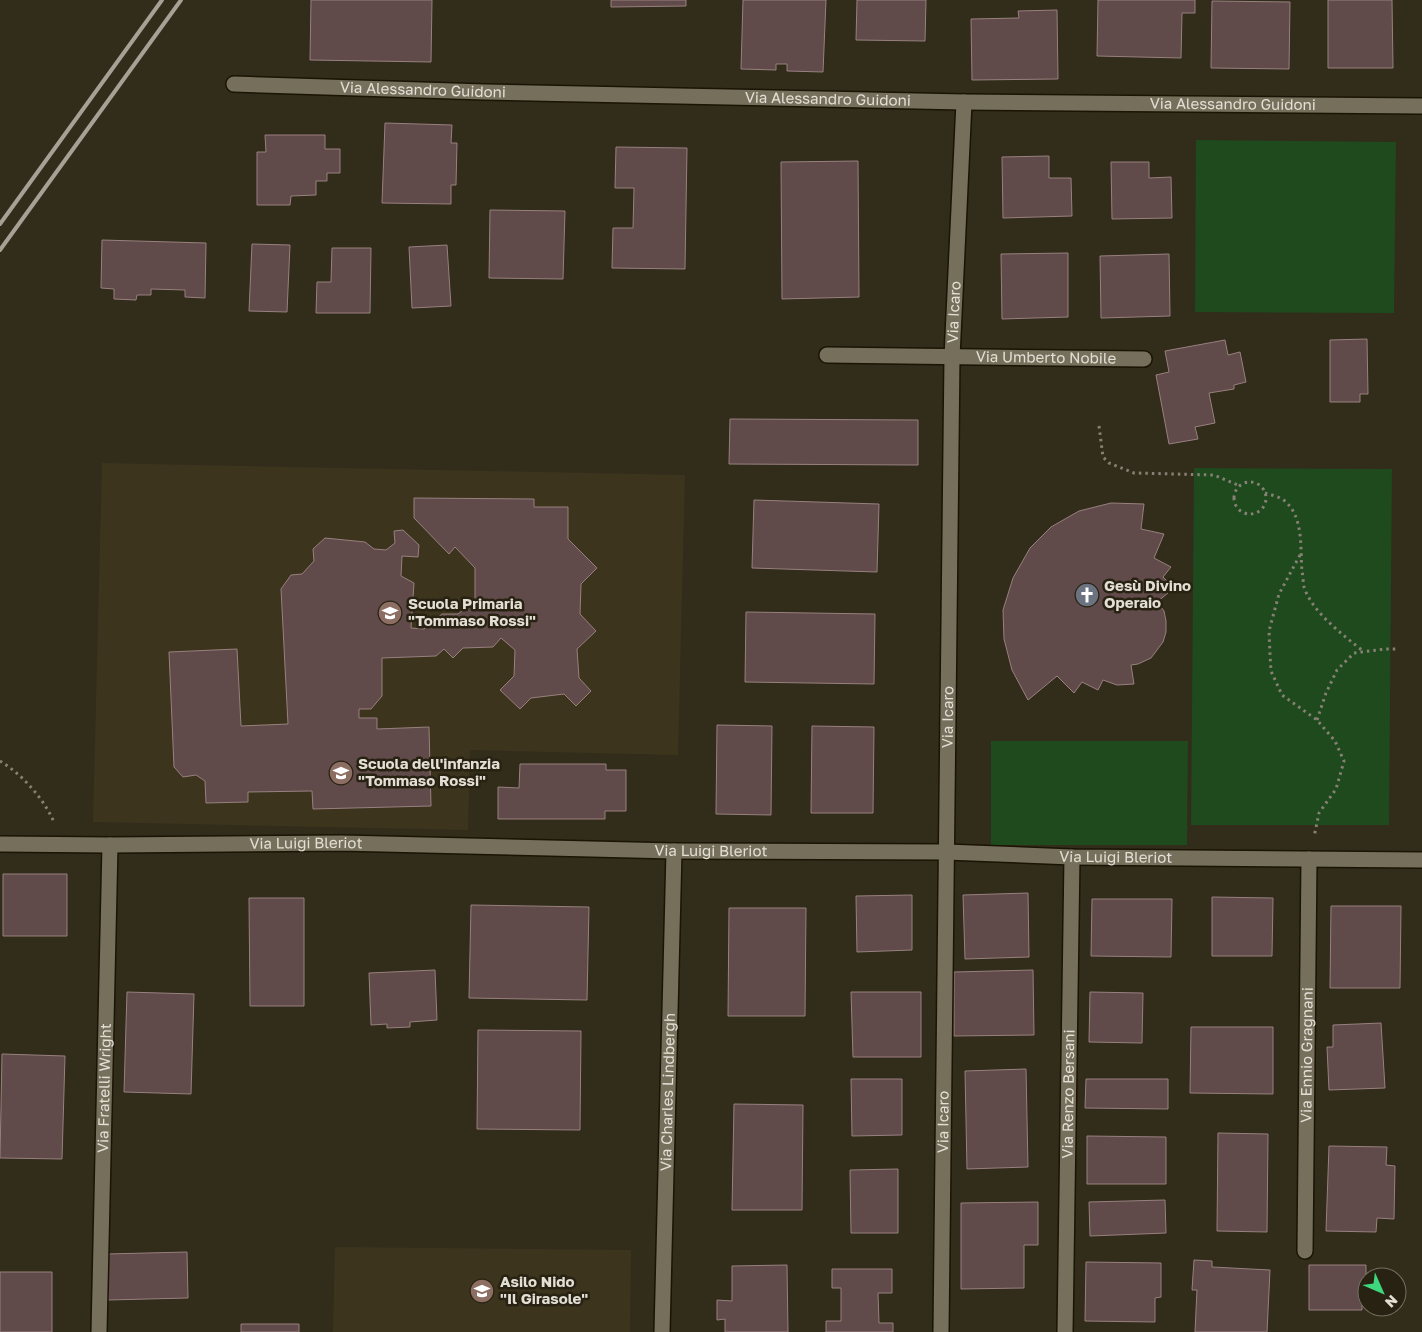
<svg xmlns="http://www.w3.org/2000/svg" width="1422" height="1332" font-family="'Golos Text',sans-serif">
<rect width="100%" height="100%" fill="#322c1b"/>
<!-- built -->
<path fill="#3d341e" d="M102,463L685,475L678,755L470,750L468,830L93,822Z
M335,1247L631,1250L630,1332H333Z"/>
<!-- green -->
<path fill="#1e4a1d" d="M1196,140L1396,142L1394,313L1195,312Z
M1194,468L1392,469L1389,825H1191Z
M991,741H1188L1187,845H991Z"/>
<!-- building -->
<path fill="#604b4a" stroke="#98807f" d="M311,0H432L431,62L310,60Z
M611,0H686V6L611,7Z
M743,0H826L823,72L787,71V64H776V70L741,69Z
M857,0H926L925,41L856,40Z
M1098,0H1195V13H1182L1181,58L1097,56Z
M1328,0H1392L1393,68H1328Z
M1212,1L1290,2L1289,69L1211,68Z
M1057,10L1058,79L972,80L971,19L1019,18L1018,11Z
M385,123L452,125L451,143H457L456,185H451V204L382,203Z
M265,135H325V149H340V173H327V181H316V195L291,196L290,205H257V152H266Z
M616,147L687,148L685,269L612,268L613,228H633L634,188H615Z
M1049,156V178H1071L1072,216L1003,218L1002,157Z
M858,161L859,297L782,299L781,162Z
M1111,162H1149V178L1171,177L1172,218L1112,219Z
M490,210L565,211L563,279L489,278Z
M102,240L206,243L205,298L185,297V290L151,289V295H137L136,300L114,299V289L101,288Z
M252,244L290,245L287,312L249,311Z
M447,245L451,306L412,308L409,247Z
M332,248H371L370,313H316L317,282H331Z
M1068,253V317L1002,319L1001,254Z
M1169,254L1170,316L1101,318L1100,256Z
M1367,339L1368,394H1360V402H1330V340Z
M1225,340L1228,355L1240,352L1246,382L1234,385V389L1209,393L1215,423L1195,427L1198,439L1169,444L1156,375L1169,372L1165,351Z
M730,419L918,420V465L729,464Z
M414,498L534,499V507H568V539L597,568L581,584L580,614L596,631L577,649L579,678L591,691L576,706L564,694L531,698L520,709L500,690L514,676L515,650L501,638L493,647L463,648L453,658L444,649L436,656L382,658V696L371,709H359V718H377V729L429,727L431,806L313,809L312,791L248,792V802L206,803L205,781L196,775L183,777L174,767L169,652L237,649L241,726L288,724L281,589L291,575L302,574L314,561L313,549L325,538L365,542L374,549L386,550L395,543L394,531L403,530L419,545L418,557L402,556L401,576L414,583L411,628L424,629L442,614H458L475,601V568L455,547L449,554L414,518Z
M754,500L879,504L877,572L752,568Z
M1111,503L1144,504L1141,529L1164,534L1154,558L1171,567L1163,577L1174,588L1157,602L1164,611L1166,621V632L1163,642L1151,658L1138,664L1131,665L1134,684L1117,685L1103,680L1098,690L1082,682L1074,693L1057,676L1028,700L1012,670L1004,639L1003,610L1013,578L1030,548L1051,527L1079,511Z
M746,612L875,614L874,684L745,682Z
M717,725L772,726L771,815L716,814Z
M812,726L874,727L873,813H811Z
M520,764H606V770H626V811H605V819H498V787L519,788Z
M3,874H67V936H3Z
M1028,893L1029,957L965,959L963,895Z
M912,895V950L857,952L856,896Z
M1212,897L1273,898L1272,956H1212Z
M249,898H304V1006H250Z
M1092,899H1172L1171,957L1091,956Z
M471,905L589,907L587,1000L469,998Z
M1331,906H1401L1400,988H1330Z
M729,908H806L805,1016H728Z
M435,970L437,1020L410,1022V1027L387,1028V1024L371,1025L369,973Z
M1033,970L1034,1035L954,1036V972Z
M127,992L194,994L191,1094L124,1092Z
M851,992H921V1057H853Z
M1090,992L1143,993L1142,1043L1089,1042Z
M1381,1023L1385,1088L1329,1090L1327,1047H1333V1025Z
M1191,1027H1273V1094L1190,1093Z
M478,1030L581,1031L580,1130L477,1129Z
M2,1054L65,1056L62,1159L0,1158Z
M1026,1069L1028,1167L967,1169L965,1071Z
M851,1079H902V1135L852,1136Z
M1086,1079H1168V1109L1085,1108Z
M734,1104L803,1105L802,1210H732Z
M1218,1133L1268,1134L1267,1232L1217,1231Z
M1087,1136L1166,1137V1184H1087Z
M1329,1146L1387,1147L1386,1165L1395,1166L1394,1219L1377,1218L1376,1232L1326,1231Z
M898,1169V1233H851L850,1170Z
M1165,1200L1166,1233L1090,1236L1089,1202Z
M1038,1202V1245H1024V1288L961,1289V1203Z
M187,1252L188,1298L108,1300L107,1254Z
M1194,1260L1212,1261V1267L1270,1270L1267,1332H1195L1197,1290H1192Z
M1086,1262L1161,1263V1297L1155,1298V1322L1085,1321Z
M787,1265L788,1332H725V1319L717,1320V1300L732,1301V1266Z
M1309,1265H1366V1287H1362V1310H1309Z
M832,1269H892V1293H878L879,1323H893V1332H826V1321H841V1288H832Z
M0,1272H52V1332H0Z
M241,1324H299V1332H241Z"/>
<g fill="none" stroke-linecap="round" stroke-linejoin="round">
<!-- street casing -->
<g stroke="#1a1405" stroke-width="18">
<g id="street">
<path id="s1" d="M234,84L485,92L964,102L1422,106"/>
<path id="s2" d="M827,355L1144,359"/>
<path id="s3" d="M0,844L110,845L341,843L674,851L946,852L1072,857L1422,860"/>
<path id="s4" d="M1305,1251L1309,859"/>
<path id="s5" d="M99,1332L110,845"/>
<path id="s6" d="M662,1332L674,851"/>
<path id="s7" d="M941,1332L952,357L964,102"/>
<path id="s8" d="M1065,1332L1072,857"/>
</g>
</g>
<!-- path -->
<path stroke="#868173" stroke-width="3" stroke-dasharray="2.5 4" stroke-linecap="butt" d="M1099,426L1103,457L1109,463L1134,473L1214,475L1240,486
M1234 498a16 16 0 1 1 32 0a16 16 0 1 1-32 0Z
M1265,493C1272,495 1281,497 1286,502C1304,519 1300,549 1302,571C1303,576 1303,582 1304,587C1312,612 1343,635 1363,651
M1300,555L1279,594L1269,631L1270,654L1271,671L1282,695L1317,720L1335,741L1344,761L1336,789L1319,813L1314,837
M1317,720L1326,693L1337,670L1354,653L1385,649H1396
M0,761C23,775 43,798 54,822"/>
<!-- street -->
<use href="#street" stroke="#756f5c" stroke-width="15"/>
<!-- rail -->
<path stroke="#a6a195" stroke-width="4" d="M0,224L162,0
M0,250L181,0"/>
</g>
<!-- icons -->
<defs>
<g id="church-disc" transform="scale(1.25)"><circle r="9.5" fill="#6b7280" stroke="#282212"/><path d="M-1.2-6h2.4v3.5h3.3v2.4h-3.3V6h-2.4V-.1h-3.3v-2.4h3.3Z" fill="#fff"/></g>
<g id="school-disc" transform="scale(1.25)"><circle r="9.5" fill="#8d6e63" stroke="#282212"/><path d="M0-5L7-2L0 1L-7-2ZM-4 1L0 2.5L4 1V4Q0 6-4 4Z" fill="#fff"/></g>
</defs>
<g fill-rule="evenodd">
<use href="#church-disc" x="1087" y="595"/>
<use href="#school-disc" x="390" y="613"/>
<use href="#school-disc" x="341" y="773"/>
<use href="#school-disc" x="482" y="1291"/>
</g>
<g text-anchor="middle" stroke-width="5" stroke-linejoin="round" paint-order="stroke">
<!-- street labels -->
<g font-size="15" fill="#e3dfd5" stroke="#282212">
<text dy="5" stroke="none"><textPath href="#s1" startOffset="189">Via Alessandro Guidoni</textPath></text>
<text dy="5" stroke="none"><textPath href="#s1" startOffset="594">Via Alessandro Guidoni</textPath></text>
<text dy="5" stroke="none"><textPath href="#s1" startOffset="999">Via Alessandro Guidoni</textPath></text>
<text dy="5" stroke="none"><textPath href="#s7" startOffset="1020">Via Icaro</textPath></text>
<text dy="5" stroke="none"><textPath href="#s2" startOffset="219">Via Umberto Nobile</textPath></text>
<text dy="5" stroke="none"><textPath href="#s7" startOffset="615">Via Icaro</textPath></text>
<text dy="5" stroke="none"><textPath href="#s3" startOffset="306">Via Luigi Bleriot</textPath></text>
<text dy="5" stroke="none"><textPath href="#s3" startOffset="711">Via Luigi Bleriot</textPath></text>
<text dy="5" stroke="none"><textPath href="#s3" startOffset="1116">Via Luigi Bleriot</textPath></text>
<text dy="5" stroke="none"><textPath href="#s4" startOffset="196">Via Ennio Gragnani</textPath></text>
<text dy="5" stroke="none"><textPath href="#s5" startOffset="244">Via Fratelli Wright</textPath></text>
<text dy="5" stroke="none"><textPath href="#s6" startOffset="240">Via Charles Lindbergh</textPath></text>
<text dy="5" stroke="none"><textPath href="#s8" startOffset="238">Via Renzo Bersani</textPath></text>
<text dy="5" stroke="none"><textPath href="#s7" startOffset="210">Via Icaro</textPath></text>
</g>
<!-- poi labels -->
<g font-size="15" font-weight="bold" fill="#e3dfd5" stroke="#282212" text-anchor="start">
<text x="1104" y="591">Gesù Divino<tspan x="1104" dy="17">Operaio</tspan></text>
<text x="408" y="609">Scuola Primaria<tspan x="408" dy="17">"Tommaso Rossi"</tspan></text>
<text x="358" y="769">Scuola dell'infanzia<tspan x="358" dy="17">"Tommaso Rossi"</tspan></text>
<text x="500" y="1287">Asilo Nido<tspan x="500" dy="17">"Il Girasole"</tspan></text>
</g>
</g>
<!-- north arrow -->
<g transform="translate(1382 1292) rotate(135)"><circle r="24" fill="#282212" stroke="#736e60"/>
<path d="M0-4L9 19L0 12L-9 19Z" fill="#3fd77d"/>
<text y="-8" font-size="14" font-weight="bold" text-anchor="middle" fill="#e3dfd5">N</text>
</g>
</svg>
